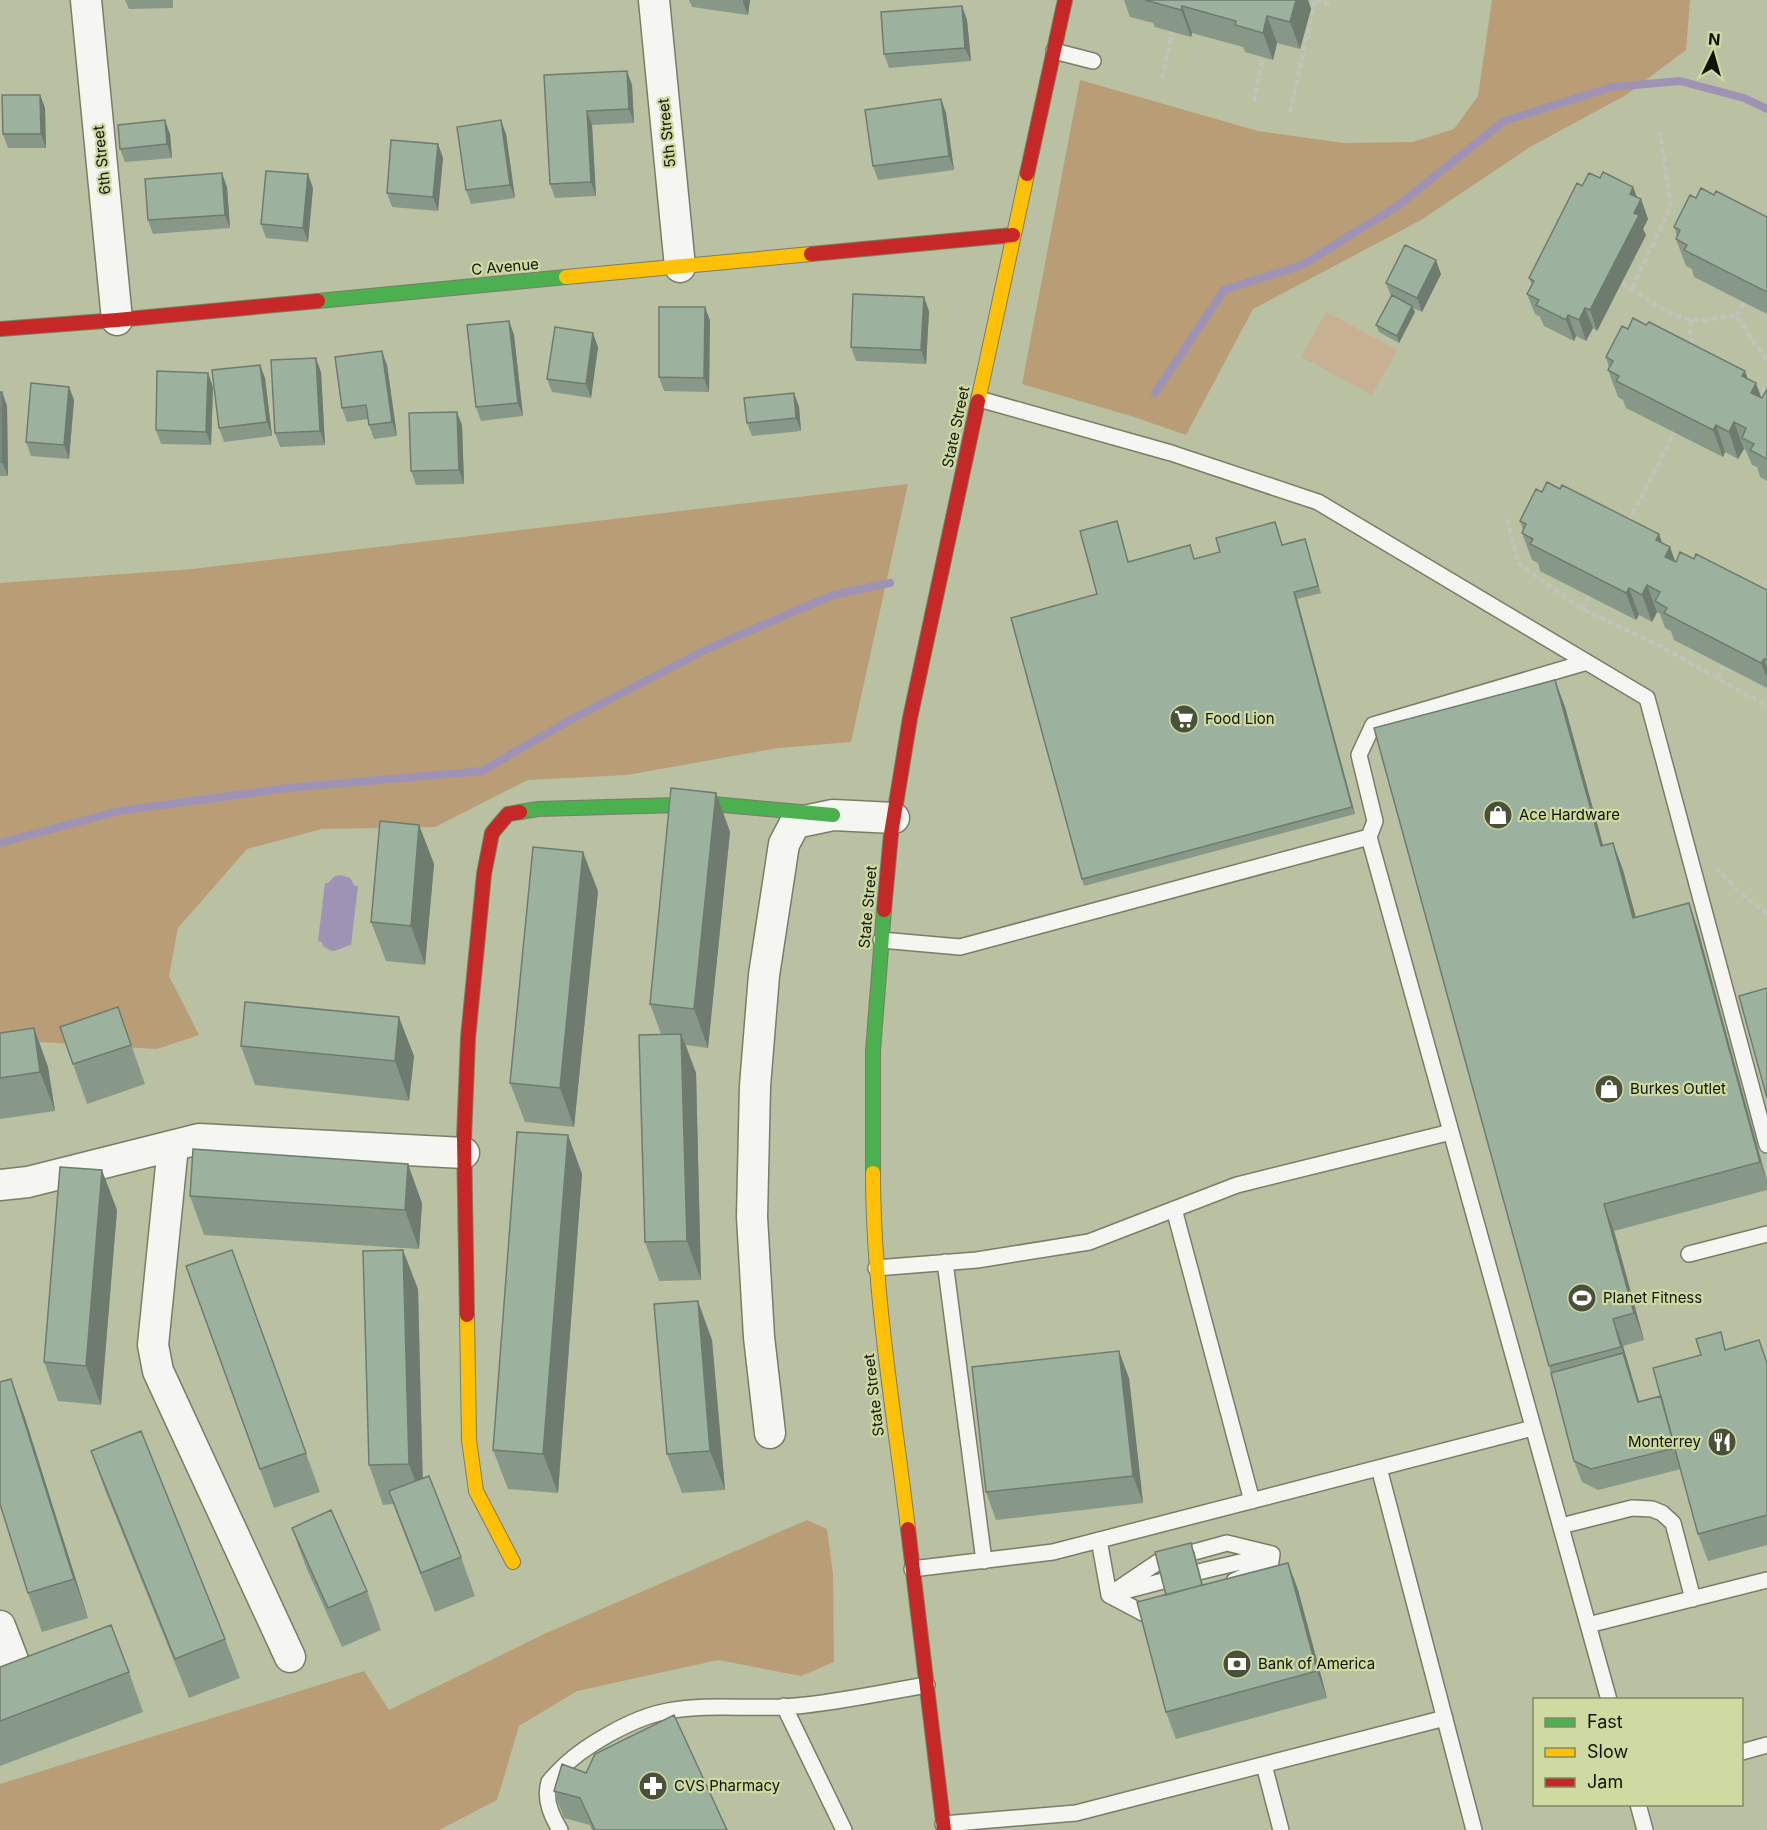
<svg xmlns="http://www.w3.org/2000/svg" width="1767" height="1830" font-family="Inter,sans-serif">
<rect width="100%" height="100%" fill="#bac0a2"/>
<!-- green -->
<path fill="#c7b192" d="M1326,312L1397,350L1372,395L1302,357Z"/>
<!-- forest -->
<path fill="#b99d77" d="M1492,0H1690L1686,50L1626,95L1530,147L1421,220L1253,309L1186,435L1131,416L1022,384L1080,80L1258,131L1344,143L1413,142L1454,129L1478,96Z
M908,484L851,742L778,748L627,775L528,780L435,827L322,829L247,849L178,928L169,976L199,1035L157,1049L39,1042L0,1045V583L192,569Z
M807,1520L827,1529L833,1574L834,1662L801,1676L718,1660L577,1691L519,1726L497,1800L439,1830H0V1784L364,1671L389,1710L544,1634Z"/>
<!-- water -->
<path fill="#9e93b5" d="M341,875L350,878L355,886H358L351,945C346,945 340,951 331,951L323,946L322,942L318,941L325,883H328L335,876Z"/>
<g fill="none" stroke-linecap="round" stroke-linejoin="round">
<!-- stream -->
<path stroke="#9e93b5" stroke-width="8" d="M1155,393L1224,290L1302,265L1396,207L1504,121L1612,87L1680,81L1744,98L1767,109
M0,843L119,811L288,788L482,771L572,719L707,649L833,595L890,583"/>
<!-- lane casing -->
<g stroke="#797d66" stroke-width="18">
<path id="lane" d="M1054,51L1093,61
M979,399L1171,453L1318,502L1647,698L1767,1145
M1369,837L1375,821L1359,755L1373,725L1587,662
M881,940L960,947L1369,837L1609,1700
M1174,1209L1252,1501
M1689,1254L1767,1234
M945,1262L984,1561
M876,1268L977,1260L1089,1242L1237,1185L1451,1132
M1379,1468L1474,1830
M1561,1526L1632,1508L1652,1509L1662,1513L1673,1523L1693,1599
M1099,1540L1109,1595
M912,1569L1053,1552L1533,1428
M1198,1572L1270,1555
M1234,1581L1251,1573L1272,1554
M1265,1584L1268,1583L1272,1554
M1121,1592L1163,1581
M1109,1595L1145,1614L1158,1613
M1109,1595L1158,1562L1227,1543L1272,1554
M1588,1625L1767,1580
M784,1706L844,1830
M1742,1752L1767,1745
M1264,1765L1281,1830
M1638,1804L1645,1830
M943,1824L1076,1813L1445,1718
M560,1830C552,1817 544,1798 549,1782C551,1779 555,1775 558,1772C582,1746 634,1717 668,1711C710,1703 754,1710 796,1706C840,1702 884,1692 927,1685"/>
</g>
<!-- street casing -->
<g stroke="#797d66" stroke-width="33">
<path id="street" d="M86,0L117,320
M654,0L680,267
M173,1146L153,1345L158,1371L290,1657
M0,1185L28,1182L199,1139L464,1153
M770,1433L759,1337L752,1217L755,1086L764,975L784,844L795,823L833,815L894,818
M0,1626L13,1660L0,1666"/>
</g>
<!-- fast casing -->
<g stroke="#797d66" stroke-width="16">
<path id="fast" d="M318,301L566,277
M520,812L538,809L713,804L833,815
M873,1173V1051L884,910"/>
</g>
<!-- slow casing -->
<g stroke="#797d66" stroke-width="16">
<path id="slow" d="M566,277L811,254
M978,401L1027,174
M873,1173C873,1292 894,1411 908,1529
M467,1315L469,1440L476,1491L513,1562"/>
</g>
<!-- jam casing -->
<g stroke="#797d66" stroke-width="16">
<path id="jam" d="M1027,174L1065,0
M811,254L1013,235
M0,329L117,320L318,301
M884,910L891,834L910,718L978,401
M467,1315L464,1138L468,1038L484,874L492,833L508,814L520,812
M908,1529L944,1830"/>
</g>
<!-- path -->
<path stroke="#c1c3ba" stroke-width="4" stroke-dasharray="6 3" stroke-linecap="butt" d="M1315,1L1330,4
M1162,79L1172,32
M1254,102L1263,57
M1290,112L1315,0
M1622,283C1646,296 1669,320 1698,320C1711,321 1723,315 1736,316L1767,360
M1632,288L1671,207L1660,132
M1736,316L1744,302
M1691,320L1690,337L1695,348
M1754,385L1767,392
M1507,519L1518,563L1582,609L1660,646L1767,706
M1628,522L1675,432
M1762,591L1767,581
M1582,609L1589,596
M1717,678L1723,666
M1716,868L1747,899L1767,913"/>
<!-- lane -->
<use href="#lane" stroke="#f5f6f1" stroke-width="15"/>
<!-- street -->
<use href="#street" stroke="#f5f6f1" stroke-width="30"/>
<!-- fast -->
<use href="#fast" stroke="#4caf50" stroke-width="14"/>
<!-- slow -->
<use href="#slow" stroke="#ffc107" stroke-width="14"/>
<!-- jam -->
<use href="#jam" stroke="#c62828" stroke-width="14"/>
</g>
<!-- wall -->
<path fill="#879889" d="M125,0H173V8L129,9Z
M689,0H750L748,15L692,7Z
M1124,0H1308L1311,9L1300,49L1277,43L1273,60L1245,52L1243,47L1192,33L1191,37L1155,27L1153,23L1130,17Z
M962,6L967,20L971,61L889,68L884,54Z
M627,71L632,85L634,123L592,125L596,196L555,198L550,184L544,75Z
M40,95L45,108L46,148H8L3,134Z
M941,99L946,113L954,170L878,180L873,166Z
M170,134L172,158L125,162L120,149Z
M506,134L515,198L471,204L466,190Z
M438,144L443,158L438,211L392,207L387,193Z
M1600,178L1633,187L1637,197L1641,199L1648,219L1643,229L1646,235L1597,331L1593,328L1586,341L1576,336L1574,341L1544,326L1540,317L1535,314L1527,294L1532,285L1529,278L1582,186Z
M227,187L230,228L153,234L148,220Z
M313,188L308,242L266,238L261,224Z
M1714,195L1767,217V314L1694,277L1692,269L1686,266L1676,239L1677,236L1674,227L1696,198Z
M1441,274L1422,312L1413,308L1415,312L1399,343L1379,332L1376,325L1391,296L1386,283Z
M705,307L710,321L709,392L664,391L659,377Z
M929,311L926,364L856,361L851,347Z
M509,321L514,335L523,416L481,421L476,407Z
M1628,329L1748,379L1762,398L1767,389V481L1760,477L1757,467L1752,465L1746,451L1744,449L1738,459L1725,452L1723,457L1626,408L1623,400L1618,397L1608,370L1609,368L1606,357Z
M598,347L591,398L552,392L547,379Z
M387,365L397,436L374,439L369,425L368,419L347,422L342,408Z
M321,372L325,445L280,447L275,433Z
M265,378L272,436L224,442L219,428Z
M69,387L74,400L69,459L31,456L26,442Z
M213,387L211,445L161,444L156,430Z
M0,392H2L7,406L8,476H0Z
M794,393L799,407L801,431L752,436L747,423Z
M462,425L464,484L416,485L411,471Z
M1560,489L1659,534L1662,543L1675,562L1694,559L1767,590V688L1674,640L1671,631L1665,628L1660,614L1657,612L1652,622L1639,615L1636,620L1540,571L1538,563L1532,560L1522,533L1523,530L1520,521L1542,492Z
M1119,528L1128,562L1195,559L1220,552L1278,529L1282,545L1305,539L1321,593L1297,599L1355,814L1084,886L1082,879L1097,594Z
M1555,680L1565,707L1603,846L1613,843L1623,870L1636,917L1689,903L1698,930L1767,1180V1190L1614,1231L1644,1340L1623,1346L1639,1401L1661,1396L1727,1349L1767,1362V1545L1708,1561L1698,1534L1681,1469L1598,1490L1582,1482L1574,1461L1549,1366Z
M716,793L730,832L708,1048L686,1045L696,1073L701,1280L659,1281L645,1242L661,1034L650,1004Z
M419,825L434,864L425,965L386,961L371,922Z
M598,891L574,1127L525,1122L510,1083Z
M118,1007L145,1084L87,1104L73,1064Z
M34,1028L48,1067L55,1111L0,1119V1033Z
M241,1046L414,1056L409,1101L255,1085Z
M568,1135L582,1174L558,1493L508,1489L493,1450Z
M190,1196L422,1203L419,1249L204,1235Z
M117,1210L101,1405L58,1401L44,1362Z
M232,1250L320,1492L274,1508L186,1266Z
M418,1289L423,1478L461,1557L475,1596L435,1612L393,1504L383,1505L369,1465Z
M712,1340L725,1490L682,1493L667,1454Z
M1129,1378L1143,1503L996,1520L986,1492Z
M11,1379L25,1418L88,1618L42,1632L28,1593Z
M91,1451L225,1639L240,1678L189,1698L105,1490Z
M292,1528L367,1591L381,1630L342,1647L306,1567Z
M1194,1550L1203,1585L1288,1563L1298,1590L1327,1698L1176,1739L1166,1712V1595Z
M0,1667L129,1672L143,1712L0,1766Z
M554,1791L727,1830H592L590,1825L564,1818Z"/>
<!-- shaded-wall -->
<path fill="#6e7c6f" d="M743,0H750L748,15L743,2Z
M1296,0H1308L1311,9L1300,49L1290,22Z
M962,6L967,20L971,61L965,48Z
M1182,6L1192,33L1191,37L1181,10Z
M1267,16L1277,43L1273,60L1263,33Z
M627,71L632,85L634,123L629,109Z
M40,95L45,108L46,148L41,134Z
M941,99L946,113L954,170L949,156Z
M587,111L592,125L596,196L591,182Z
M165,120L170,134L172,158L167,144Z
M501,120L506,134L515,198L510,185Z
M438,144L443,158L438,211L433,197Z
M222,173L227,187L230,228L225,215Z
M308,174L313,188L308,242L303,228Z
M1633,187L1639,203L1641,199L1648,219L1643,229L1646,235L1597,331L1590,310L1634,213L1630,194Z
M1436,260L1441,274L1422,312L1417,298Z
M924,297L929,311L926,364L921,350Z
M1412,306L1415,312L1399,343L1397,336Z
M705,307L710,321L709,392L704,378Z
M1585,308L1593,328L1586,341L1579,320Z
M1568,315L1576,336L1574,341L1566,320Z
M509,321L514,335L523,416L518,403Z
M593,333L598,347L591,398L586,384Z
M382,351L387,365L397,436L392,422Z
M316,358L321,372L325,445L320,431Z
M260,365L265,378L272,436L267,422Z
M1745,371L1752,391L1756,383L1766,410L1761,420L1742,376Z
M208,373L213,387L211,445L206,432Z
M69,387L74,400L69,459L64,445Z
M2,392L7,406L8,476L2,462Z
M794,393L799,407L801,431L796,418Z
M457,412L462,425L464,484L459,470Z
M1734,422L1744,449L1738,459L1729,432Z
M1716,425L1725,452L1723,457L1713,430Z
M1659,534L1666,555L1670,547L1680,574L1675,584L1656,540Z
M1647,585L1657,612L1652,622L1642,595Z
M1629,588L1639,615L1636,620L1626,593Z
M1294,592L1297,599L1355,814L1352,807Z
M1764,659L1767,668V678L1761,663Z
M1555,680L1565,707L1611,874L1601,846Z
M716,793L730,832L708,1048L694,1009Z
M419,825L434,864L425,965L411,926Z
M1613,843L1623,870L1643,945L1633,918Z
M583,852L598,891L574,1127L560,1088Z
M1689,903L1698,930L1767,1183L1760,1162Z
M399,1017L414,1056L409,1101L395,1061Z
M34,1028L48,1067L55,1111L40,1072Z
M681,1034L696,1073L701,1280L687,1241Z
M568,1135L582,1174L558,1493L543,1454Z
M408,1164L422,1203L419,1249L405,1210Z
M102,1170L117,1210L101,1405L86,1366Z
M1604,1204L1614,1231L1644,1340L1634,1313Z
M403,1250L418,1289L423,1503L409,1464Z
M698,1301L712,1340L725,1490L710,1451Z
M1613,1319L1623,1346L1645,1422L1638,1402Z
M1119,1351L1129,1378L1143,1503L1133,1476Z
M11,1379L25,1418L88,1618L74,1579Z
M1288,1563L1298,1590L1327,1698L1317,1671Z"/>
<!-- building -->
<path fill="#9db19f" stroke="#6e7c6f" stroke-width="1.5" d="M1145,0H1296L1290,22L1267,16L1263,33L1235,25L1236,21L1182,6L1181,10Z
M962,6L965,48L884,54L881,12Z
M627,71L629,109L587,111L591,182L550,184L544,75Z
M2,95H40L41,134H3Z
M941,99L949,156L873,166L865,110Z
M165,120L167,144L120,149L118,125Z
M501,120L510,185L466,190L457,127Z
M391,140L438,144L433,197L387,193Z
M266,171L308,174L303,228L261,224Z
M1603,172L1633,187L1630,194L1641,199L1634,213L1639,215L1590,310L1585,308L1579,320L1568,315L1566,320L1536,305L1539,300L1527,294L1534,281L1529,278L1577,183L1582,186L1589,173L1600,178Z
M222,173L225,215L148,220L145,179Z
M1701,188L1714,195L1716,191L1767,217V292L1684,250L1687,245L1676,239L1680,230L1674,227L1690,195L1696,198Z
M1405,245L1436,260L1417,298L1386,283Z
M853,294L924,297L921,350L851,347Z
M1392,295L1412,306L1397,336L1376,325Z
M659,307H705L704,378L659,377Z
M1633,318L1646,325L1649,322L1745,371L1742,376L1756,383L1751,393L1762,398L1767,389V459L1750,450L1754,444L1742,438L1746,428L1734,422L1729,432L1716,425L1713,430L1616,381L1619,376L1608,370L1613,361L1606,357L1622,326L1628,329Z
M509,321L518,403L476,407L467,325Z
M555,327L593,333L586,384L547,379Z
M382,351L392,422L369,425L366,405L342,408L335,357Z
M316,358L320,431L275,433L271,360Z
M260,365L267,422L219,428L212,370Z
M157,371L208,373L206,432L156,430Z
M31,383L69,387L64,445L26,442Z
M0,392H2V462H0Z
M794,393L796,418L747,423L744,398Z
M457,412L459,470L411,471L409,413Z
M1547,482L1560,489L1562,485L1659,534L1656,540L1670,547L1665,557L1676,562L1680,552L1694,559L1696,554L1767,590V660L1764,659L1761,663L1664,613L1667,608L1655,601L1660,592L1647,585L1642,595L1629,588L1626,593L1530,544L1533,539L1522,533L1526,524L1520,521L1536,489L1542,492Z
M1117,521L1128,562L1190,545L1194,559L1220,552L1216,538L1275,522L1282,545L1305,539L1318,586L1294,592L1352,807L1082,879L1011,618L1097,594L1080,531Z
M1555,680L1601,846L1613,843L1633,918L1689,903L1760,1162L1604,1204L1634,1313L1613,1319L1621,1347L1549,1366L1374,728Z
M671,788L716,793L694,1009L650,1004Z
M380,821L419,825L411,926L371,922Z
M533,847L583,852L560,1088L510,1083Z
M1767,988V1098L1739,996Z
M245,1002L399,1017L395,1061L241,1046Z
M118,1007L131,1045L73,1064L60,1027Z
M34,1028L40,1072L0,1078V1033Z
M681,1034L687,1241L645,1242L639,1035Z
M517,1132L568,1135L543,1454L493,1450Z
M193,1149L408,1164L405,1210L190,1196Z
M60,1167L102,1170L86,1366L44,1362Z
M232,1250L306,1453L260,1469L186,1266Z
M403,1250L409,1464L369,1465L363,1251Z
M698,1301L710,1451L667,1454L654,1304Z
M1721,1332L1725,1350L1759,1340L1767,1363V1515L1698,1534L1653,1368L1701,1355L1696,1339Z
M1119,1351L1133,1476L986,1492L972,1367Z
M1623,1353L1638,1402L1661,1396L1675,1448L1591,1469L1574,1461L1551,1373Z
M11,1379L74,1579L28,1593L0,1504V1382Z
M141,1431L225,1639L175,1659L91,1451Z
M429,1476L461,1557L421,1573L389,1491Z
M331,1510L367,1591L328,1608L292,1528Z
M1191,1543L1202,1585L1166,1595L1155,1552Z
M1288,1563L1317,1671L1166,1712L1137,1602Z
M111,1625L129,1672L0,1721V1667Z
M674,1715L727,1830H595L580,1798L554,1791L562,1764L586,1773L595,1754Z"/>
<!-- icons -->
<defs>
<g id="supermarket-disc" transform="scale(1.5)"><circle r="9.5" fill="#4b5039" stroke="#cedaa1"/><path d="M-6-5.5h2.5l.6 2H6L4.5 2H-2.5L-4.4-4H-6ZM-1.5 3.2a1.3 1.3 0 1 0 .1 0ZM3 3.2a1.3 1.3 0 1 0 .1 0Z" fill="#fff"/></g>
<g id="shop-disc" transform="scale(1.5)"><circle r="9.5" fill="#4b5039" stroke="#cedaa1"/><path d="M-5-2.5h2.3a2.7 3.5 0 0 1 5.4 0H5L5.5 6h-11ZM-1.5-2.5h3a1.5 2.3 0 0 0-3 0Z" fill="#fff"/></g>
<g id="stadium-disc" transform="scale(1.5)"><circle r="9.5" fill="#4b5039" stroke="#cedaa1"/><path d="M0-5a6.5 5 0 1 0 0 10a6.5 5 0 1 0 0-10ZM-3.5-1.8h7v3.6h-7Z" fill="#fff"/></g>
<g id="restaurant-disc" transform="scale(1.5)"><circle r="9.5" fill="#4b5039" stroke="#cedaa1"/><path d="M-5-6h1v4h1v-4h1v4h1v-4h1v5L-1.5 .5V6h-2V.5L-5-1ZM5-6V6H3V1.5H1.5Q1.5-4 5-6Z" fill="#fff"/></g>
<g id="bank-disc" transform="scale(1.5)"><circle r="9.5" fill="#4b5039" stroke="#cedaa1"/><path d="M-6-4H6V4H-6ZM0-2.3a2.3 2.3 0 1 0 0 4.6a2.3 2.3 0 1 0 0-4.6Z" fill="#fff"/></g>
<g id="pharmacy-disc" transform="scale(1.5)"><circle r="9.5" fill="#4b5039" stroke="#cedaa1"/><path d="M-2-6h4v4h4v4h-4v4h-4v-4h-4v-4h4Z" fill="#fff"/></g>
</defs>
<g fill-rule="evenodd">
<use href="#supermarket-disc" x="1184" y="719"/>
<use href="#shop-disc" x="1498" y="815"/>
<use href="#shop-disc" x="1609" y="1089"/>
<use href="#stadium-disc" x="1582" y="1298"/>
<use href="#restaurant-disc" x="1722" y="1442"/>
<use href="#bank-disc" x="1237" y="1664"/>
<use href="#pharmacy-disc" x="653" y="1786"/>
</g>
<g text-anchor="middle" stroke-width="4.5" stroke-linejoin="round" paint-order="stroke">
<!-- street labels -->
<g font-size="15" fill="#0f1301" stroke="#cedaa1">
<text transform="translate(667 133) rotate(-96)" y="5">5th Street</text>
<text transform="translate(102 160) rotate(-96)" y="5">6th Street</text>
<text transform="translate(505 267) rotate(-5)" y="5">C Avenue</text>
<text transform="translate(956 427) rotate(-78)" y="5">State Street</text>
<text transform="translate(868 907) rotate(-85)" y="5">State Street</text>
<text transform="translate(874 1395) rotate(-97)" y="5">State Street</text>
</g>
<!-- poi labels -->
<g font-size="15" fill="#0f1301" stroke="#cedaa1" text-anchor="start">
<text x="1205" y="724">Food Lion</text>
<text x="1519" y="820">Ace Hardware</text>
<text x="1630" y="1094">Burkes Outlet</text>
<text x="1603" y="1303">Planet Fitness</text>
<text x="1701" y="1447" text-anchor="end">Monterrey</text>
<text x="1258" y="1669">Bank of America</text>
<text x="674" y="1791">CVS Pharmacy</text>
</g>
</g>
<!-- legend -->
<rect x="1533" y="1698" width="210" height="108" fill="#cedaa1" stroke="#828a61" stroke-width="1.5"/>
<rect x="1545" y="1718" width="30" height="9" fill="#4caf50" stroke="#828a61" stroke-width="1.5"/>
<text x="1587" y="1728" font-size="18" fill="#0f1301">Fast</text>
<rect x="1545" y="1748" width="30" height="9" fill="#ffc107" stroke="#828a61" stroke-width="1.5"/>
<text x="1587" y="1758" font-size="18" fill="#0f1301">Slow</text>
<rect x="1545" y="1778" width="30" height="9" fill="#c62828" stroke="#828a61" stroke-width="1.5"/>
<text x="1587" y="1788" font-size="18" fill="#0f1301">Jam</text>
<!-- north arrow -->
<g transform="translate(1713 54) rotate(5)" stroke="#cedaa1" stroke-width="4.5" paint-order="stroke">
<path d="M0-4.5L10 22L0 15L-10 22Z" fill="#0f1301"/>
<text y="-9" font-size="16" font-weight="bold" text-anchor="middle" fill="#0f1301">N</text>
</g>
</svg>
